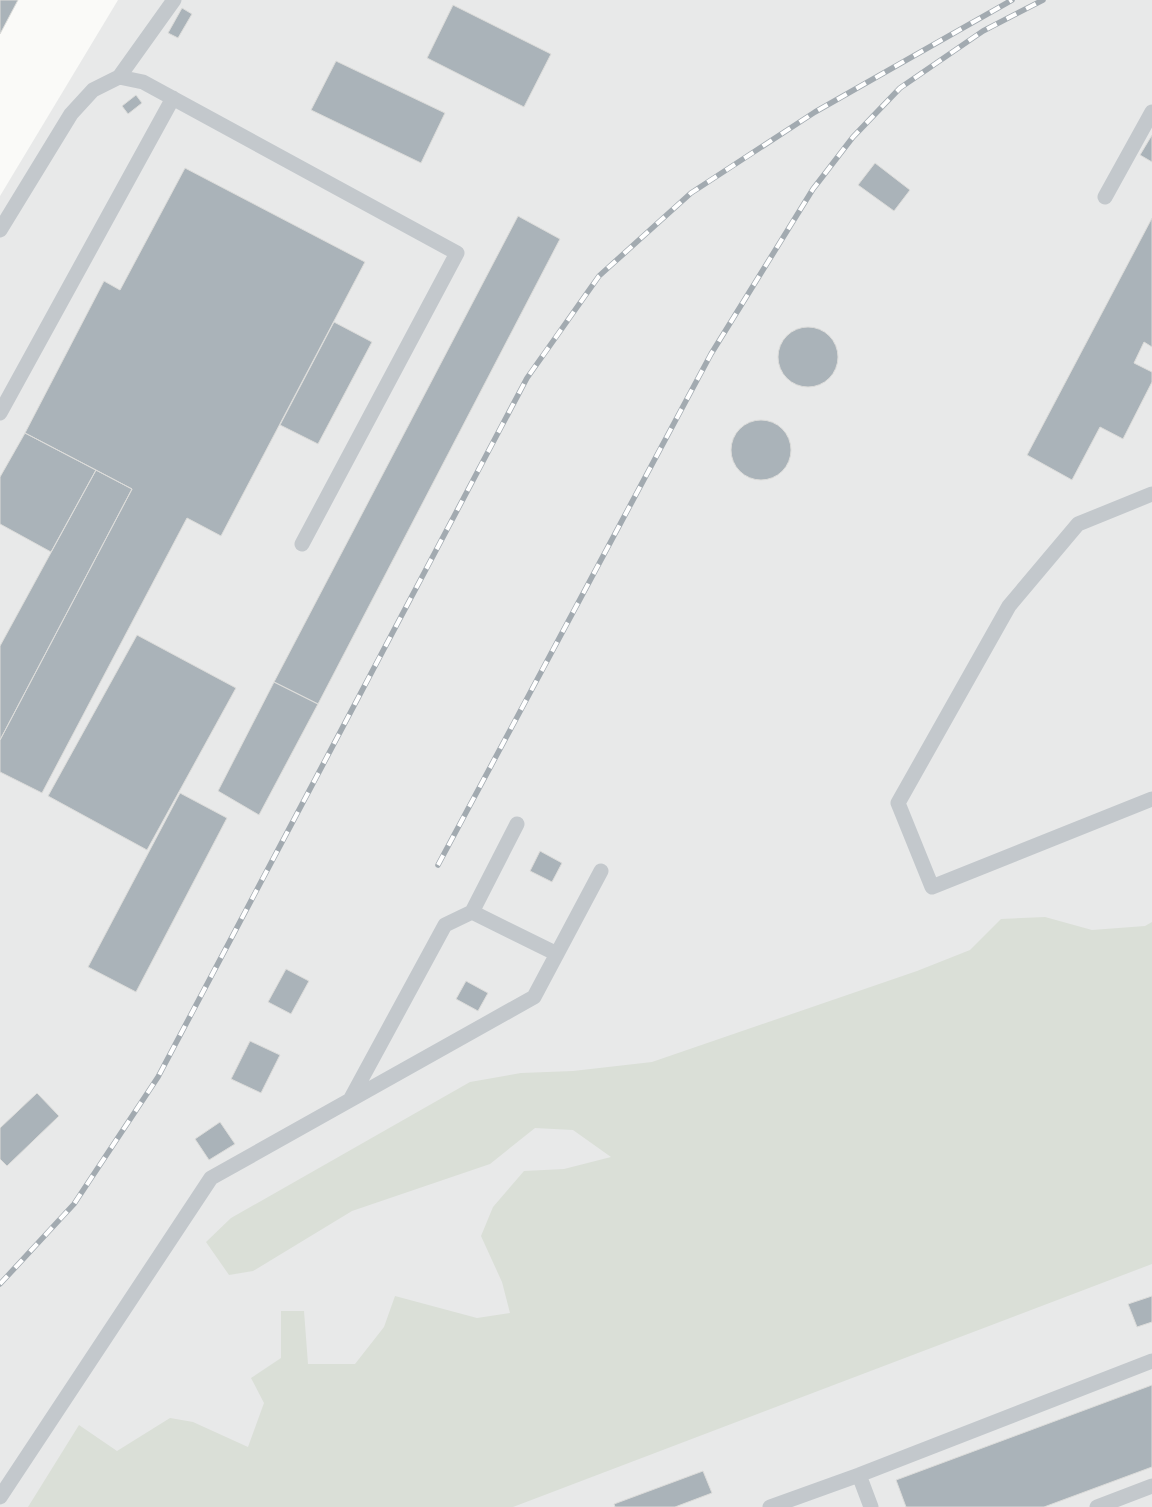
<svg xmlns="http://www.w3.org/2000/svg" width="1152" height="1507" font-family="Lato,sans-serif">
<rect width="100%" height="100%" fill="#fafaf8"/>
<!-- built -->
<path fill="#e8e9e9" d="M118,0H1152V1507H0V196Z"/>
<!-- green -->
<path fill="#dadfd7" d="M1045,917L1092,930L1145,926L1152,922V1264L513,1507H28L79,1425L117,1451L170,1418L193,1422L248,1447L264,1403L251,1378L281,1358V1311H304L308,1364H355L384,1327L395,1296L477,1318L510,1313L502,1282L481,1236L493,1207L524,1171L564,1169L611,1157L573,1130L535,1128L490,1164L352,1211L253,1271L229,1275L206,1242L231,1218L470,1082L521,1073L573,1071L652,1062L917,971L970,950L1001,919Z"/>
<!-- building -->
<path fill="#aab3b9" stroke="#dcdcda" d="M0,0H18L0,34Z
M453,5L551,54L524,107L427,58Z
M182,8L192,14L178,38L168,33Z
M336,61L445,113L421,163L311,110Z
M136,95L142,103L128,114L122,106Z
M1152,135V162L1140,155Z
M875,163L910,190L894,211L858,185Z
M185,168L365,262L221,536L187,518L42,793L0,772V740L132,489L25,433L104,281L120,290Z
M518,216L560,239L318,704L274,682Z
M1152,218V347L1144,342L1134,363L1152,372V382L1123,439L1100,427L1072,480L1027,455Z
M334,322L372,342L318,444L280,425Z
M778 357a30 30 0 1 1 60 0a30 30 0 1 1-60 0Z
M731 450a30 30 0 1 1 60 0a30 30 0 1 1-60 0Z
M25,433L96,470L51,552L0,524V477Z
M96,470L132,489L0,740V646Z
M137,635L236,688L147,850L48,796Z
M274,682L318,704L259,815L218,791Z
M180,793L227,818L136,992L88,967Z
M540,851L562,863L552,882L530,871Z
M286,969L309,981L291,1014L268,1002Z
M466,981L488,993L478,1011L456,999Z
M250,1041L280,1055L261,1093L231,1079Z
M37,1093L59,1116L7,1166L0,1159V1128Z
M220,1122L235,1144L209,1160L195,1139Z
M1152,1296V1322L1137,1327L1128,1304Z
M1152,1385V1467L1044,1507H906L896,1480Z
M703,1471L712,1493L675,1507H615L614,1504Z"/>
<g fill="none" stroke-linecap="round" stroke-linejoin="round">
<!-- lane -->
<path stroke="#c3c8cc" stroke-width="15" d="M119,77L174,0
M1105,197L1152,112
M0,230L71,114L93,90L119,77L143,82L457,253L302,544
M0,413L173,98
M1152,494L1078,524L1009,606L898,803L932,887L1152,799
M472,912L517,824
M350,1100L445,925L472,912L557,954
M859,1475L871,1507
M0,1497L211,1178L534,997L601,871
M770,1507L859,1475L1152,1361
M1097,1507L1152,1486"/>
<!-- rail casing -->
<g stroke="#a2aab0" stroke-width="5.5">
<path id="rail" d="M438,865L711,354L813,189L853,137L900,88L983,31L1043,0
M0,1284L74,1204L158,1077L527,378L599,276L691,193L815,112L1012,0"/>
</g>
<!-- rail -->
<use href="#rail" stroke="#fff" stroke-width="4" stroke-dasharray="11" stroke-linecap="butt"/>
</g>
</svg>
